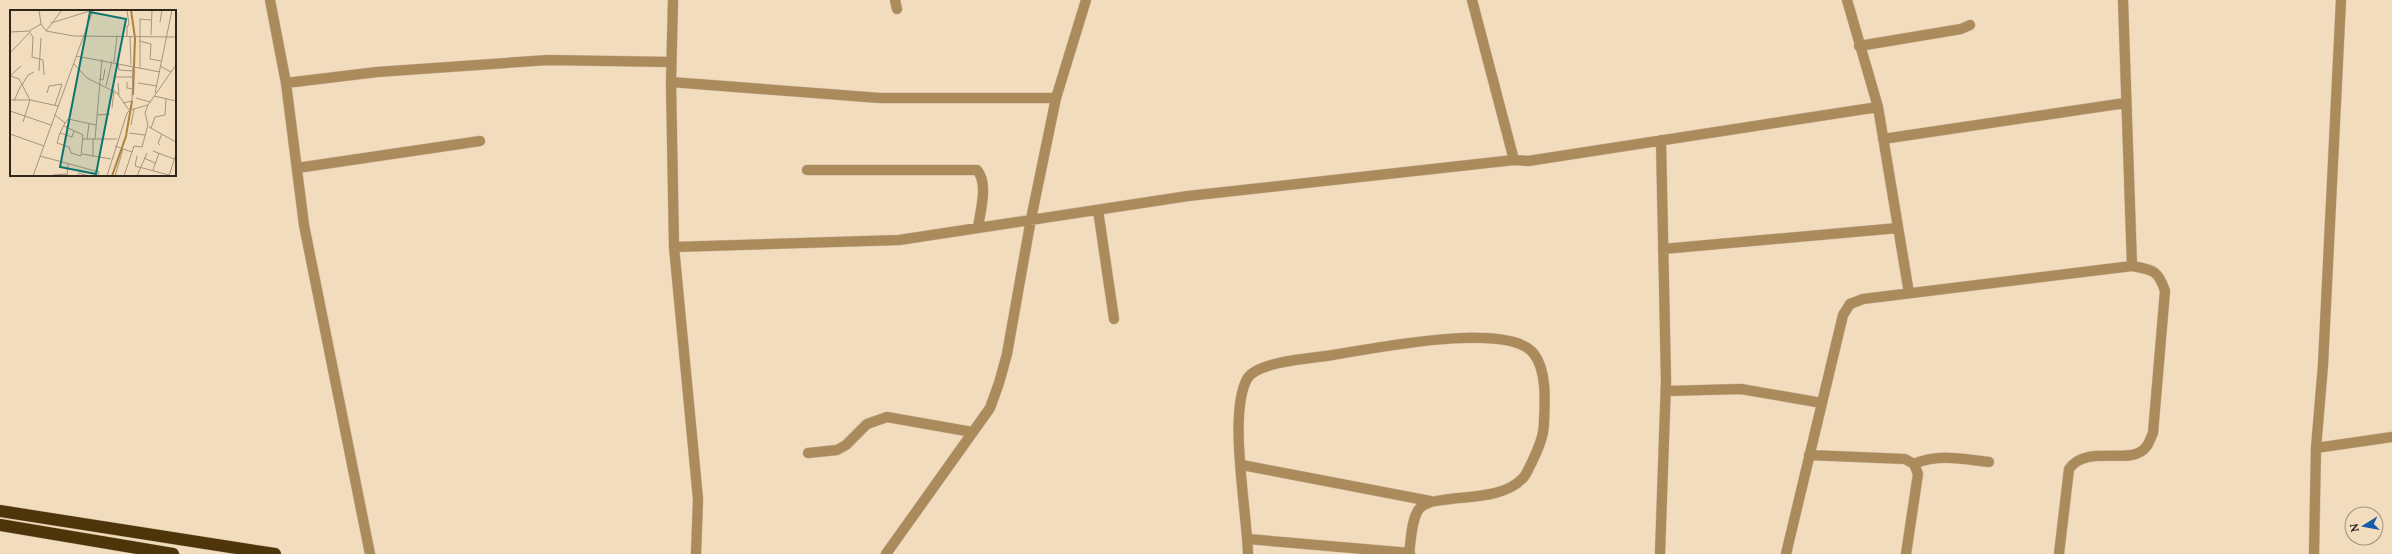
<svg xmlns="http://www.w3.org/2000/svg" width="2392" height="554" font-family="Lora,serif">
<rect width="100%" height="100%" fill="#f2dcbe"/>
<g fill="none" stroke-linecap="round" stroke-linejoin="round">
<!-- lane casing -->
<g stroke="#cfbba1" stroke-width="11">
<path id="lane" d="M1242,465L1430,501
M1248,539L1410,553
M1248,554C1247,511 1228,414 1247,379C1257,361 1314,358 1333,355C1372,349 1509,320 1534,354C1547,371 1545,402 1544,422C1544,436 1538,449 1532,462C1529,467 1527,474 1523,478C1505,498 1468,496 1443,500C1435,501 1425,502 1419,509C1411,520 1411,541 1409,554"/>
</g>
<!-- street casing -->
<g stroke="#cfbba1" stroke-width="11">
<path id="street" d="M270,0L286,83L304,225L370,554
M673,0L671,82L674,247L698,499L696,554
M895,0L897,9
M1472,0L1514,160
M1847,0L1878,107L1909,293
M2123,0L2132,266
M1859,46L1961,29L1970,25
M671,82L880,98H1056
M286,83L377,72L548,60L671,62
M1883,139L2125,103
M297,168L480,141
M807,170H977C989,184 980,211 978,228
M1098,210L1114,319
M674,247L899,240L1188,196L1514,160L1528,161L1878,107
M1663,249L1898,228
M1666,391L1741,389L1822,403
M2316,448L2392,437
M808,453L837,450L846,445L867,424L887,417L972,432
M1809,455L1905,459L1914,464L1918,474L1906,554
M1914,464C1938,453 1963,459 1989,462
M886,554L990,408L999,383L1007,354L1031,219L1056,98L1086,0
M1660,554L1666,381L1661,140
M1786,554L1843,315L1850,304L1863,299L2132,266C2153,270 2158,270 2165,291L2153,433C2151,437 2149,444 2146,447C2131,467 2087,443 2069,469L2059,554
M2314,554L2316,448L2323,365L2341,0"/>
</g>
<!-- highway casing -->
<g stroke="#cfbba1" stroke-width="13">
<path id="highway" d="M0,511L275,554
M0,525L173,554"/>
</g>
<!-- lane -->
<use href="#lane" stroke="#ab8a5c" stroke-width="10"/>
<!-- street -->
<use href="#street" stroke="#ab8a5c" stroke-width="10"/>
<!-- highway -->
<use href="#highway" stroke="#4e3409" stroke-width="12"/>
</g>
<!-- overview -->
<g transform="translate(10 10)">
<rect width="166" height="166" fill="#f2dcbe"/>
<path fill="none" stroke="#b08138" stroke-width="2" d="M121,0L125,28L123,85M102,166L116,126L122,91"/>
<path fill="none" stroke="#a4947d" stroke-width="1" d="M29,0L31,14M150,12L152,0M41,13L83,0M36,21L52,0M0,22L19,21L31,14L36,21L64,26L166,27M20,23L23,27L22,47L33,50L34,65M141,25L142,0M117,26V16L119,15L117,0M120,26L121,55M129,31L141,34L140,49L151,51M0,43L21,21M66,46L150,62M104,52L107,26M108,53L109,60L124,61M64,54L77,68L107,83L119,100M150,56L161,62M130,58V9L141,10M29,61L31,28M0,66L11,56M1,66L9,69L20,90L13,112M104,67H124M89,69L93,70L95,59M117,72V78L123,79M108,73L109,85M128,73L147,76M12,75L18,65L24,62M96,76L102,51M37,83L39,76L52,74L45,95M145,83L162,0M144,86L166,91M126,88L140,92M0,90H20L48,96M4,91L11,75M113,93L122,91L123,56M102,98L104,80M0,101L41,115M45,105L55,113L50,123L47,133L59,137L61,143L71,146L73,125L54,116M87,105L100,104M55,113L58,109L86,115M121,115L124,99M139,117L166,132M141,118L145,107L155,105L156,89M50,123L62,127L64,121M119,123L135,125M0,124L34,136M73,129H107M77,129L79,114M85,129L92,49M150,135L148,133L152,124M105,136L122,142L124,136L132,137L138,115L135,103L138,95M143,141L164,149M72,144L101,149M30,146L89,162L88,166M83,146V129M127,146L125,156L159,165M134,148L145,153M143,160L149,143M43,165L57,164M23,166L83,0M57,166L58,154M67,166L69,163L79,166M97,166L117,103L120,100L138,95L166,55M105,166L113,139M114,166L122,142M127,166L137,143M159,166L166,144"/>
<path fill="#0f766e" fill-opacity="0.15" stroke="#0f766e" stroke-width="2" d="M80,2L116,9L86,164L50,157Z"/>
<rect width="166" height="166" fill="none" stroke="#30271c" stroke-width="2"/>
</g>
<!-- north arrow -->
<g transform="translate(2364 526) rotate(259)"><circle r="19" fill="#f2dcbe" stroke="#a4947d"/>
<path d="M0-3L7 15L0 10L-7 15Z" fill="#165aaa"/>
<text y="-6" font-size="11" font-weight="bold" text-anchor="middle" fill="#30271c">N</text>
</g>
</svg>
